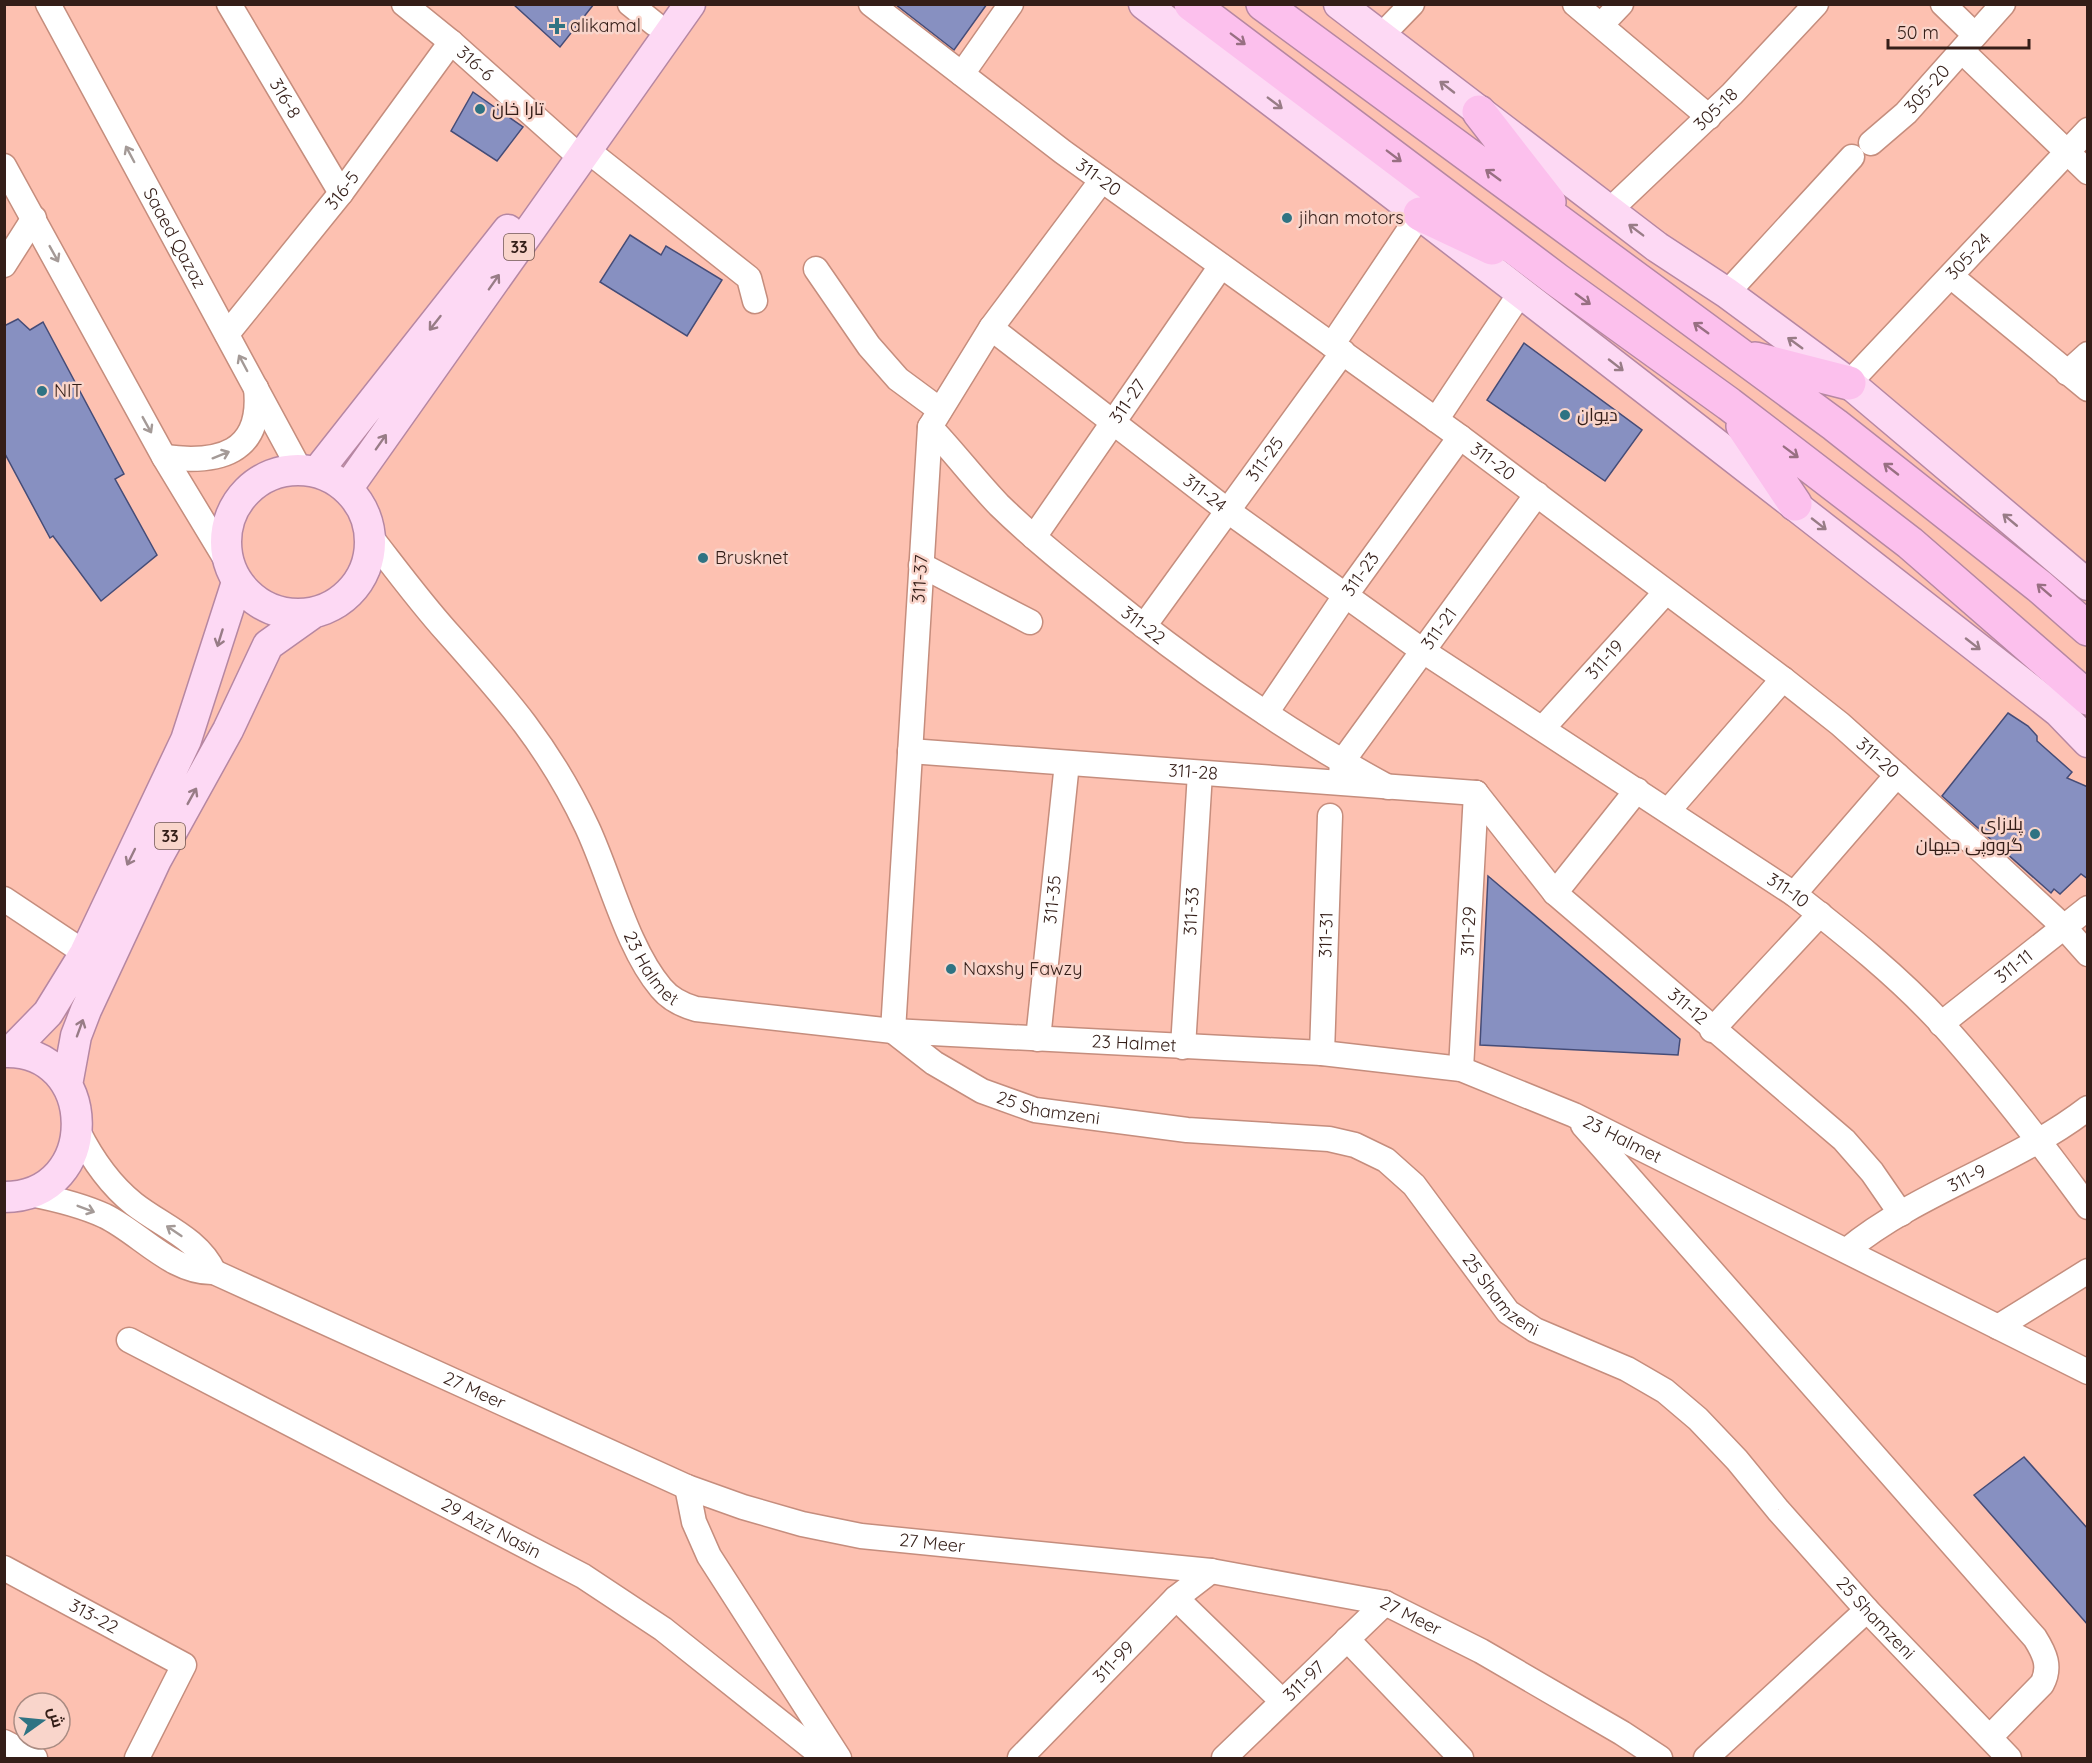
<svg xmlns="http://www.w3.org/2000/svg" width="2092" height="1763" font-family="Quicksand,Cairo,sans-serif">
<rect width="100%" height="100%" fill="#fdc1b1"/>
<!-- building -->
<path fill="#8790c1" stroke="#454c77" stroke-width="1.5" d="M513,4H594L560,47Z
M895,4H987L954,50Z
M473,92L523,127L497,161L451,131Z
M630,235L661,255L666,246L722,280L687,336L600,282Z
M18,319L30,330L43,322L124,474L115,479L157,555L101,601L53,536L50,538L4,452V326Z
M1524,343L1642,430L1605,481L1487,400Z
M2008,713L2028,726L2037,736V741L2072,772L2067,778L2088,787V879L2081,874L2060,894L2054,889L2051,893L1942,796Z
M1488,876L1680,1039L1678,1055L1480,1045Z
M2024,1457L2088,1529V1625L1974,1495Z"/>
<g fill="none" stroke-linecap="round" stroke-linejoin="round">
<!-- minor casing -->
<g stroke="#c58d7d" stroke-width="27">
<g id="minor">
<path id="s1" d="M48,4L300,470"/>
<path id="s2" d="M229,4L341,193"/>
<path id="s3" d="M404,4L451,42L571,149"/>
<path d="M630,4L655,24"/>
<path id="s4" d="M871,4L1063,152L1460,437L1783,679L1840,724L1983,852L2064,927L2088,954"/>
<path d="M1575,4L1709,117"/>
<path d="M1943,4L1975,35"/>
<path d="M1601,25L1621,4"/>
<path d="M1381,36L1412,4"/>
<path d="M1963,52L2088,172"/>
<path d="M962,74L1011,4"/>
<path id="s5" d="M1871,143L1906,113L2003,4"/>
<path d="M587,150L749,278L755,301"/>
<path d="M4,166L164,457L230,566"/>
<path id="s6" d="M1102,180L991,328L930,427L893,1031L934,1063L982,1091L1035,1110L1187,1130L1329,1139L1355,1145L1386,1160L1414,1185L1508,1312L1535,1330L1627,1369L1665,1391L1698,1419L1737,1460L1778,1510L1867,1610L2009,1758"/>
<path id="s7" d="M1610,210L1732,94L1816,4"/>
<path d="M4,265L34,218"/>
<path d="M816,269L869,346L898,379L940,410"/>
<path d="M1952,277L2088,389"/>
<path d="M1727,293L1852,157"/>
<path id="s8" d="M991,328L1228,511L1423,651L1794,894C1845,934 1898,976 1942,1024C1994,1082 2042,1144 2088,1207"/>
<path id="s9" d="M227,334L341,193L451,42"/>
<path d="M1332,345L1420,214"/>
<path d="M2067,373L2088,354"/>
<path id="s10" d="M1849,383L2088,130"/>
<path d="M1436,420L1521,292"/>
<path id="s11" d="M930,427C954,452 975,480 999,505C1040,545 1086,580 1131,616C1212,679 1297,738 1388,787"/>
<path d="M164,457C218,464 263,454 256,388"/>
<path id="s12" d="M370,536C395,568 420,602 447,632C506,698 549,746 587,827C610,876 627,948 661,988C670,999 682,1005 696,1009L893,1031L1322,1053L1461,1069L1574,1115L2088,1372"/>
<path id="s13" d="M1034,537L1221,266"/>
<path d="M921,565L1030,622"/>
<path id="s14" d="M1144,626L1343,352"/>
<path id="s15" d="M1266,713L1345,596L1460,437"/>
<path id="s16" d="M1543,728L1665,593"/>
<path id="s17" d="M910,751L1476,793"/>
<path id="s18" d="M1341,777L1342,762L1537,494"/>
<path id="s19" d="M1476,793L1555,893L1844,1140L1872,1172L1901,1214"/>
<path d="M1668,811L1783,679"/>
<path d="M1555,893L1637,790"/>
<path d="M1794,894L1897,775"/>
<path d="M4,899L85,953"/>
<path id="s20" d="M1941,1024L2088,908"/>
<path d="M1712,1030L1820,914"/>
<path id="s21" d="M1038,1039L1067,763"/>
<path id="s22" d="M1183,1047L1200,773"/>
<path id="s23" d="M1322,1053L1330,816"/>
<path id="s24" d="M1461,1069L1476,793"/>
<path d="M1583,1125L2035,1638C2045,1654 2051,1667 2042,1684L1990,1737"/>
<path d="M78,1131C92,1159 109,1184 134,1204C162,1226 198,1238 214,1272"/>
<path id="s25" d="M30,1194C56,1199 81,1205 105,1216C140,1233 173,1274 214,1272L687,1487L743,1507L802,1524L861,1536L1211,1571L1385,1603L1481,1651L1622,1733L1660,1758"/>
<path id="s26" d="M1847,1250C1919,1191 2014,1165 2088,1108"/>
<path d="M1998,1327L2088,1271"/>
<path id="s27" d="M129,1340L583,1576L663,1629L825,1758"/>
<path d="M687,1487L694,1522L709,1556L839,1758"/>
<path id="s28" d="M4,1568L184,1665L137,1758"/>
<path d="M1176,1598L1282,1701"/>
<path d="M1347,1639L1461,1758"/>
<path d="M4,1742L35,1758"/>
<path id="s29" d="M1020,1758L1176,1598L1211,1571"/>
<path id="s30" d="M1224,1758L1385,1603"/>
<path d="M1706,1758L1867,1610"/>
</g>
</g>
<!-- major casing -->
<g stroke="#b687a2" stroke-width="33">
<path id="major" d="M1144,4C1451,237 1756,474 2059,712L2088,742
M1339,4L1657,247L1727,293L1849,383L2088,585
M226 542a72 72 0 1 1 144 0a72 72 0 1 1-144 0Z
M317,472L508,230
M347,489L690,4
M4,1052C99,1048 103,1197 4,1197
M10,1052L48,1013L85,953L186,740L237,582
M67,1085L76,1036L86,1010L156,860L228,730L268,645L313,613"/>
</g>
<!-- highway casing -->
<g stroke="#b687a2" stroke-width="36">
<path id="highway" d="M1191,4L1557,280L1729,404L1910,543L2088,698
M1263,4L1835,425L2039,586L2088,629
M1479,112L1549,202
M1420,214L1492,248
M1755,359L1849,383
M1743,426L1795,504"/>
</g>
<!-- minor -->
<use href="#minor" stroke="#fff" stroke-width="24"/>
<!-- major -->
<use href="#major" stroke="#fdd9f4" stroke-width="30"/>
<!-- highway -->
<use href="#highway" stroke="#fcc0ed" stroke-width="33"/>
</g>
<!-- one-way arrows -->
<defs><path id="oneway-shaft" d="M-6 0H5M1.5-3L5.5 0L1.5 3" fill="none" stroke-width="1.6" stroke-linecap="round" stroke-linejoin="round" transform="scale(1.5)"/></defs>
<g stroke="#986f82">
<use href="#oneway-shaft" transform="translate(1238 39) rotate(37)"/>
<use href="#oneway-shaft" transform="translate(1394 156) rotate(37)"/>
<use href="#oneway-shaft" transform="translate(1493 175) rotate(-144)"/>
<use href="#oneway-shaft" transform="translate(1583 299) rotate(36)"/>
<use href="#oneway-shaft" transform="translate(1701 328) rotate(-144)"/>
<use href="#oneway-shaft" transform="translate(1791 452) rotate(37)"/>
<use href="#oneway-shaft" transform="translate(1891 469) rotate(-142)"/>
<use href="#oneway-shaft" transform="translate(2044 590) rotate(-139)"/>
</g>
<g stroke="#987c86">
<use href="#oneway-shaft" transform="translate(1447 87) rotate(-142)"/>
<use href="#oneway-shaft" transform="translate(1275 103) rotate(37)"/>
<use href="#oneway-shaft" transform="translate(1636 230) rotate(-143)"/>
<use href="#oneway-shaft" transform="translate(494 282) rotate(-55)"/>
<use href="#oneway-shaft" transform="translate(435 323) rotate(128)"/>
<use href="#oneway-shaft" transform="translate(1795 343) rotate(-144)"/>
<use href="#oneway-shaft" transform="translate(1616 365) rotate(38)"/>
<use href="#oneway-shaft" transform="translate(381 442) rotate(-55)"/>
<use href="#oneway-shaft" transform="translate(2010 520) rotate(-140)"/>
<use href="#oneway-shaft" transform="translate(1819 524) rotate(38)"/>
<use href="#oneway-shaft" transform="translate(220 638) rotate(107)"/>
<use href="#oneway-shaft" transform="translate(1973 644) rotate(38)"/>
<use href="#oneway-shaft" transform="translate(192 796) rotate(-61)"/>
<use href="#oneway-shaft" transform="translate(131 857) rotate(116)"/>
<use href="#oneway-shaft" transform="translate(80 1028) rotate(-70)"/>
</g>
<g stroke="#a49a97">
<use href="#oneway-shaft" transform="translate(130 154) rotate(-118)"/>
<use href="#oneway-shaft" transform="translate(54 254) rotate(61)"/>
<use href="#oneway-shaft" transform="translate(243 363) rotate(-118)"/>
<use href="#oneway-shaft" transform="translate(147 425) rotate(61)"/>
<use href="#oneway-shaft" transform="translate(221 455) rotate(-22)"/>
<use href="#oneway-shaft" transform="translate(86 1209) rotate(21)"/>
<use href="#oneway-shaft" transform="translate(174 1231) rotate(-146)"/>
</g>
<!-- markers -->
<g fill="#2f7383" stroke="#f9d5cb" stroke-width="2">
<path d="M554 17h6v6h6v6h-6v6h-6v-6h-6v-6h6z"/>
<circle cx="480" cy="109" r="6"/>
<circle cx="1287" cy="218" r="6"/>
<circle cx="42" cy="391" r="6"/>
<circle cx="1565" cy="415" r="6"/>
<circle cx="703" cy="558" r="6"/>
<circle cx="2035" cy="834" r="6"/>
<circle cx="951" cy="969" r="6"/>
</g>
<g text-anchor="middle" stroke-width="5" stroke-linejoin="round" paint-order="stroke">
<!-- shield labels -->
<g fill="#f9d5cb" stroke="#6f554e" stroke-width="1.5">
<rect x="504" y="234" width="30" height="26" rx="4.5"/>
<rect x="155" y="823" width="30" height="26" rx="4.5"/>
</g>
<g font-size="16" font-weight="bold" fill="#341e18">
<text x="519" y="253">33</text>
<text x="170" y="842">33</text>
</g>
<!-- poi labels -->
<g font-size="18" fill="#341e18" stroke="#f9d5cb" text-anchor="start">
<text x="570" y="32">alikamal</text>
<text x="492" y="115">تارا خان</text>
<text x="1299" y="224">jihan motors</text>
<text x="54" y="397">NIT</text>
<text x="1577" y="421">دیوان</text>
<text x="715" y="564">Brusknet</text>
<text x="2023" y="830" text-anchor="end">پلازای<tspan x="2023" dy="21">گرووپی جیهان</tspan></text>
<text x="963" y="975">Naxshy Fawzy</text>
</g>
<!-- street labels -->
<g font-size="18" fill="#341e18" stroke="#f9d5cb">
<text dy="6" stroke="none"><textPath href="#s3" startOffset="93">316-6</textPath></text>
<text dy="6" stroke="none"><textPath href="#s5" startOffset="78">305-20</textPath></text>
<text dy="6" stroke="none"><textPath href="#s2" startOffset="110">316-8</textPath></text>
<text dy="6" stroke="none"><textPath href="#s7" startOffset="146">305-18</textPath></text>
<text dy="6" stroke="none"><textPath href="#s4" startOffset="286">311-20</textPath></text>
<text dy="6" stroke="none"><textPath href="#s9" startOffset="184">316-5</textPath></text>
<text dy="6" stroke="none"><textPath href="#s1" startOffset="266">Saaed Qazaz</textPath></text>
<text dy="6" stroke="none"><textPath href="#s10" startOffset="174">305-24</textPath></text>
<text dy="6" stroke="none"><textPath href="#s13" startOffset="165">311-27</textPath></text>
<text dy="6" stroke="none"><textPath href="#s14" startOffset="206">311-25</textPath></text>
<text dy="6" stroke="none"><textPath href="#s4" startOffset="772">311-20</textPath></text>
<text dy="6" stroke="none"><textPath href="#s8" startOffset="270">311-24</textPath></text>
<text dy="6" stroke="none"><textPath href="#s15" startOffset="168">311-23</textPath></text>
<text transform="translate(920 579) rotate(-86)" y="6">311-37</text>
<text dy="6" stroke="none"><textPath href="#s11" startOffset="292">311-22</textPath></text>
<text dy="6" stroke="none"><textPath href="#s18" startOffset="180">311-21</textPath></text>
<text dy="6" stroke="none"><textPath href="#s16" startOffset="92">311-19</textPath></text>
<text dy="6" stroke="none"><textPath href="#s4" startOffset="1258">311-20</textPath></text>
<text dy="6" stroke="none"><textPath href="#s17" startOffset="284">311-28</textPath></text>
<text dy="6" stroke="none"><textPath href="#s8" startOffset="976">311-10</textPath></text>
<text dy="6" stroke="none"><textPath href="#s21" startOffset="140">311-35</textPath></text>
<text dy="6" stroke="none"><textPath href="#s22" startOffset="136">311-33</textPath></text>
<text dy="6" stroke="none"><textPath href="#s24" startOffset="138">311-29</textPath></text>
<text dy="6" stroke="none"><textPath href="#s23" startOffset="118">311-31</textPath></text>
<text dy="6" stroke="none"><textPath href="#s12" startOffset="520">23 Halmet</textPath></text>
<text dy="6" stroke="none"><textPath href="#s20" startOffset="93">311-11</textPath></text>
<text dy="6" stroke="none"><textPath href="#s19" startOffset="302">311-12</textPath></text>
<text dy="6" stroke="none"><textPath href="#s12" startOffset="1023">23 Halmet</textPath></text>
<text dy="6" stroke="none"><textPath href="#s6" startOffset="1083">25 Shamzeni</textPath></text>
<text dy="6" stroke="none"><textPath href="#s12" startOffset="1527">23 Halmet</textPath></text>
<text dy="6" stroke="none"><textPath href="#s26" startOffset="140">311-9</textPath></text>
<text dy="6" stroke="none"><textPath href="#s6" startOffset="1605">25 Shamzeni</textPath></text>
<text dy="6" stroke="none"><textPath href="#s25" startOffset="489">27 Meer</textPath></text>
<text dy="6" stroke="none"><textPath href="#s27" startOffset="408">29 Aziz Nasin</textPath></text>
<text dy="6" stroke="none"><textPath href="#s25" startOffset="975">27 Meer</textPath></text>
<text dy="6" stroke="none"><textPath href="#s28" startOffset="102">313-22</textPath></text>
<text dy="6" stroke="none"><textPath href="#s25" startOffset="1461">27 Meer</textPath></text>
<text dy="6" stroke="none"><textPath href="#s6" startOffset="2109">25 Shamzeni</textPath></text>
<text dy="6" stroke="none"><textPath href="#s29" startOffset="134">311-99</textPath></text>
<text dy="6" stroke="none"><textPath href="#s30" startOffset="111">311-97</textPath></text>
</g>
</g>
<!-- border -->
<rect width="2092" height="1763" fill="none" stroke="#341e18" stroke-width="12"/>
<!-- north arrow -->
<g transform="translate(42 1721) rotate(75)"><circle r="28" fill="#f9d5cb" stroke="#aa8c83" stroke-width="1.5"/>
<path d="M0-4.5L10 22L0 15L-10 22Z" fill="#2f7383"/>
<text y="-9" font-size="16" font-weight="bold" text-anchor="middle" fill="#341e18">ش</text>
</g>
<!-- scale -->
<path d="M1888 39v9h141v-9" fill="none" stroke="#341e18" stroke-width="3"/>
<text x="1897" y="39" font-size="18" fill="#341e18" stroke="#f9d5cb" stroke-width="4.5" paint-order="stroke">50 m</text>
</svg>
